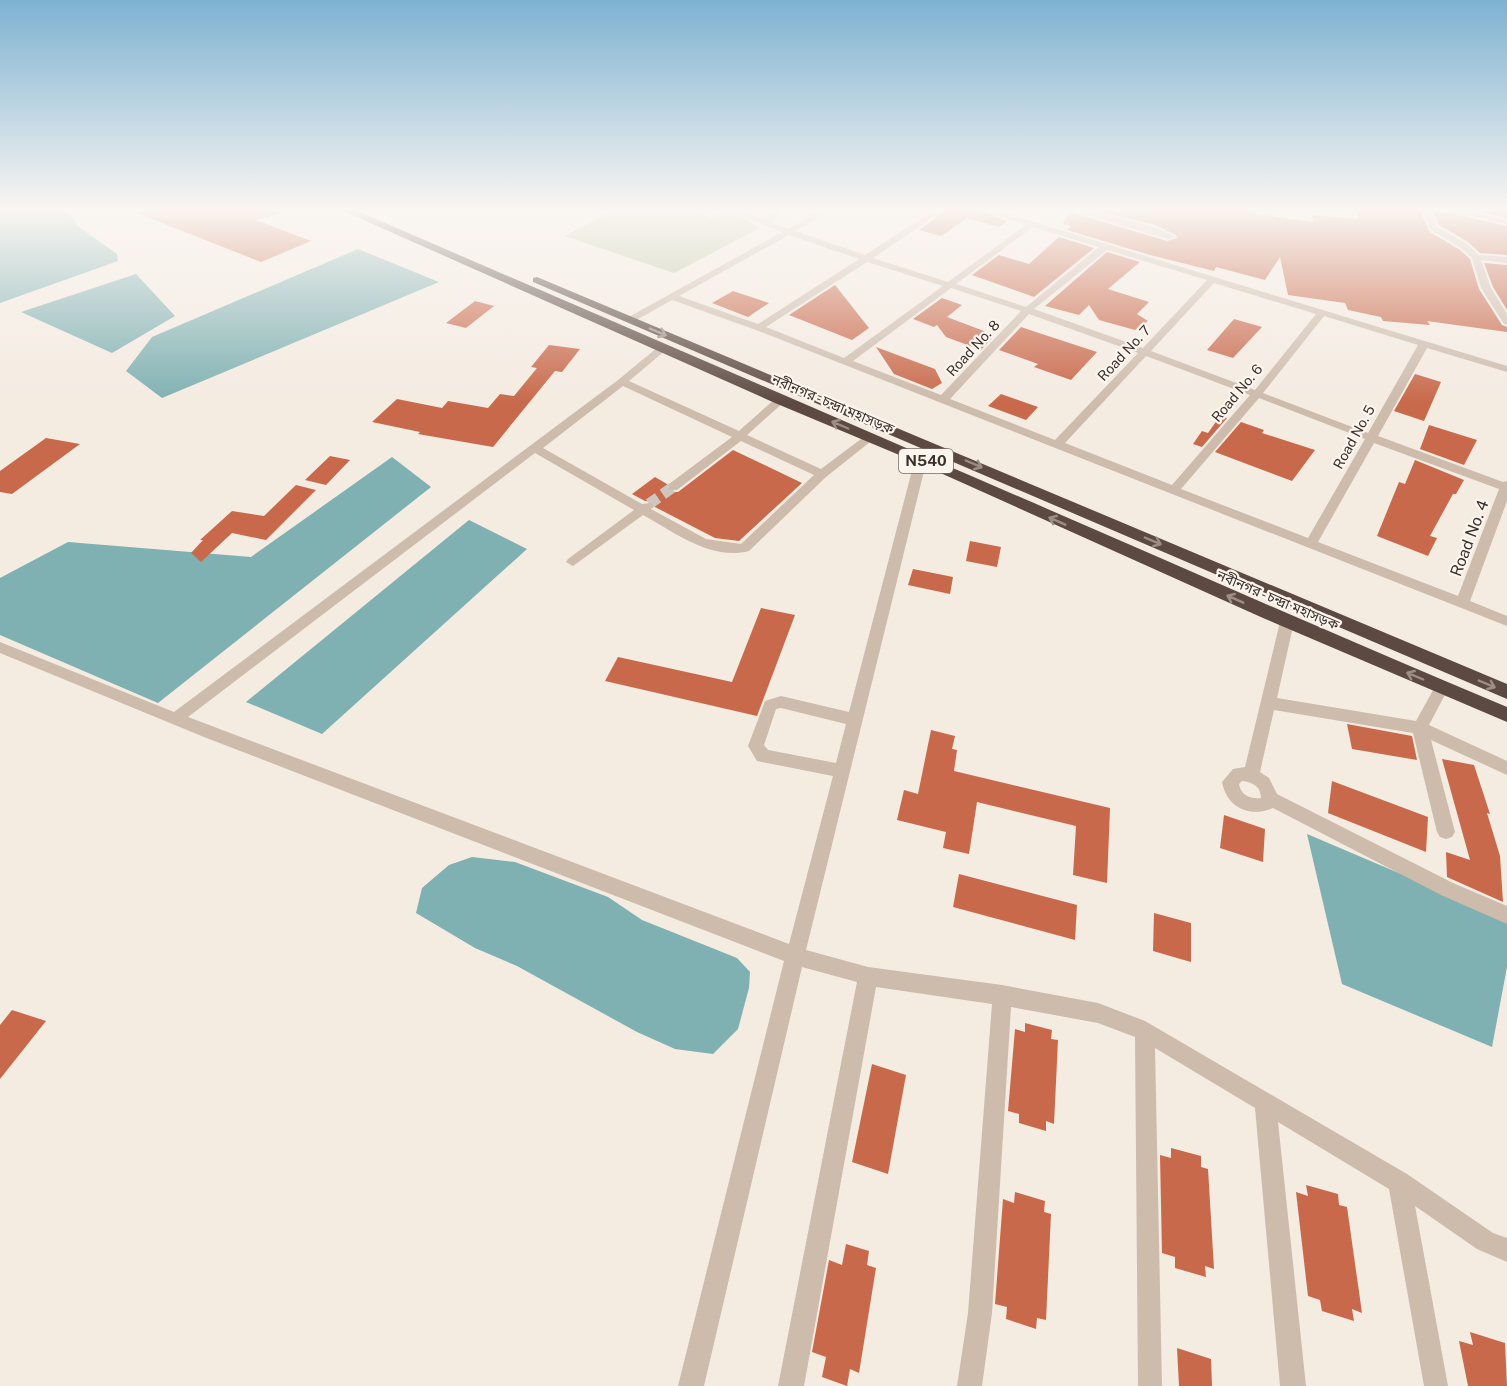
<svg xmlns="http://www.w3.org/2000/svg" width="1507" height="1386" font-family="'Public Sans','Noto Sans Bengali',sans-serif">
<rect width="100%" height="100%" fill="#f4ebe1"/>
<!-- green -->
<path fill="#b8c4a0" d="M616,209H692L711,218L729,209L760,228L674,273L565,236Z"/>
<!-- water -->
<path fill="#7fb0b2" d="M0,209H66L79,227L117,254L118,261L0,303Z
M358,249L439,282L162,398L126,371L152,337Z
M136,274L175,316L112,353L21,312Z
M392,457L431,487L158,703L0,635V578L68,542L251,557Z
M469,520L527,549L322,734L246,702Z
M1307,834L1507,919V967L1492,1047L1342,984Z
M472,857L515,862L608,897L642,920L737,958L750,972L749,988L738,1029L713,1054L675,1049L637,1032L517,966L475,948L416,913L422,888L449,865Z"/>
<!-- building -->
<path fill="#c8694b" d="M127,209H278L279,214L256,220L311,241L261,262Z
M948,209H976L1007,221L999,227L967,218L941,236L919,230Z
M1089,209H1258L1255,214L1313,222L1312,215L1359,219L1356,209H1419L1430,232L1460,250L1470,259L1479,289L1502,325L1507,327V332L1427,321L1430,325L1383,321L1381,317L1348,310L1345,303L1288,295L1280,257L1265,280L1216,267L1214,271L1150,255L1067,230L1071,226L1063,224L1070,212L1167,241L1177,238L1176,235L1155,225Z
M1432,209L1507,226V255L1480,253L1468,242L1439,225Z
M1468,209H1507V218Z
M1059,237L1094,248L1034,297L972,275L999,255L1029,264Z
M1107,252L1140,262L1108,289L1149,302L1137,314L1148,321L1135,330L1099,320L1089,305L1079,315L1045,306Z
M1484,263L1507,265V310L1493,287Z
M835,285L869,328L852,340L789,315Z
M733,291L769,303L748,317L712,303Z
M942,298L962,305L947,317L984,331L992,338L981,350L946,337L937,325L934,327L913,319Z
M475,301L494,306L466,328L446,323Z
M1234,319L1262,327L1233,358L1207,350Z
M1021,327L1042,334L1097,352L1071,380L1034,367L1038,364L999,350Z
M549,345L580,349L562,372L555,371L493,447L418,434L420,432L372,422L397,399L442,408L448,401L488,408L500,394L514,396L537,368L531,367Z
M876,347L935,369L942,383L932,389L894,374Z
M1415,374L1441,382L1424,421L1394,411Z
M1001,394L1038,407L1026,420L988,406Z
M1220,416L1227,418L1202,447L1193,444L1202,431L1208,433Z
M1241,422L1264,430L1262,433L1315,450L1292,481L1215,452Z
M1429,425L1477,440L1464,465L1420,449Z
M46,438L80,444L12,494L0,492V471Z
M733,450L802,483L739,541L715,538L655,507L653,502L645,501L632,494L655,477L667,484V492H678Z
M330,456L350,460L326,485L305,480Z
M1415,460L1464,480L1456,494H1453L1430,536L1437,538L1428,556L1377,536L1399,482L1405,484Z
M296,485L316,490L266,540L232,533L201,562L191,553L203,540H200L232,511L264,516Z
M970,541L1001,547L997,567L966,561Z
M913,569L953,577L950,594L908,585Z
M761,608L795,615L757,716L605,681L618,657L732,682Z
M1347,724L1412,736L1417,760L1352,749Z
M931,730L955,736L952,749L957,750L954,771L1110,808L1107,883L1073,875L1076,826L977,802L969,854L943,848L946,832L897,820L904,790L918,794Z
M1442,759L1474,765L1490,814L1487,813L1500,856L1503,902L1447,877L1446,852L1470,860Z
M1332,781L1428,817L1426,852L1328,813Z
M1224,815L1265,829L1263,862L1220,848Z
M959,874L1077,905L1075,940L953,907Z
M1154,913L1191,923V962L1153,951Z
M12,1010L46,1021L0,1079V1025Z
M1025,1023L1052,1030L1051,1039L1058,1040L1054,1124L1046,1121V1131L1019,1123V1114L1008,1111L1015,1029L1025,1032Z
M872,1064L906,1075L888,1174L852,1162Z
M1171,1148L1201,1156V1167L1208,1169L1214,1269L1205,1266L1206,1277L1175,1268V1257L1162,1253L1160,1155L1171,1158Z
M1306,1185L1338,1194L1339,1205L1347,1207L1362,1313L1352,1309L1354,1321L1322,1311L1320,1300L1308,1296L1296,1192L1308,1196Z
M1015,1192L1045,1201L1044,1212L1051,1214L1046,1320L1037,1318L1036,1329L1006,1319L1007,1307L995,1304L1003,1199L1014,1203Z
M846,1244L869,1251L867,1265L876,1268L859,1373L850,1369L847,1386L822,1377L826,1357L812,1352L829,1260L842,1265Z
M1470,1332L1505,1343L1507,1386H1468L1459,1341L1473,1345Z
M1177,1348L1211,1359L1212,1386H1179Z"/>
<g fill="none" stroke-linecap="round" stroke-linejoin="round">
<!-- minor-tunnel -->
<path stroke="#cfc6bd" stroke-width="11" stroke-dasharray="11 6" stroke-linecap="butt" d="M649,504L673,487"/>
<!-- minor -->
<path fill="#cdbbac" fill-rule="evenodd" d="M726,209H738L765,220L774,209H783L772,223L788,229L823,209H833L795,231L865,255L936,209H946L873,258L948,282L1026,225L978,209H991L1507,366V372L1427,348L1378,436L1503,482L1507,481V501L1470,601L1507,616V626L756,330L672,300L633,322H627V318L782,232ZM1033,227L1099,247L1026,307L956,284ZM789,235L859,259L758,324L679,296ZM1107,250L1207,280L1143,348L1034,309ZM867,262L943,286L844,358L766,327ZM1214,283L1316,314L1255,390L1151,351ZM951,288L1021,311L941,395L853,361ZM1029,314L1138,353L1055,440L950,399ZM1324,316L1418,345L1368,433L1263,393ZM1146,356L1250,395L1172,485L1065,443ZM1259,398L1365,439L1308,538L1181,489ZM1374,443L1499,489L1458,596L1318,542Z
M1066,209C1088,209 1158,225 1175,237L1168,239Z
M1421,209H1429L1437,227L1467,244L1479,255L1507,257V263L1481,260L1491,288L1507,314V325L1504,324L1481,288L1472,258L1461,248L1431,230Z
M1439,209H1456L1507,220V224Z
M658,347L667,349L629,381L739,431L776,398H784V402L747,435L821,469L865,436L869,435L875,438L826,477L749,551C711,561 674,532 643,515L573,566L566,562L568,559L634,510L535,453L188,717L789,944L833,776L757,761L748,746L765,701L781,696L849,712L915,459L921,456L925,457L927,459L806,950L868,967L1002,985L1098,1003L1145,1021L1407,1174L1493,1233L1507,1238V1262L1477,1249L1415,1206L1448,1386H1424L1389,1189L1278,1122L1306,1386H1280L1255,1108L1155,1048L1162,1386H1138L1135,1037L1098,1023L1011,1007L992,1313L982,1386H957L968,1313L992,1004L876,987L804,1386H778L857,982L802,967L704,1386H678L784,961L204,737L0,653V642L174,712L618,380ZM623,386L732,437L669,484V490H677L741,441L814,475L741,544L706,539L651,509L653,506L651,503L642,504L543,448ZM781,708L846,724L836,763L768,750L764,745L776,709Z
M1287,617L1294,622L1277,698L1416,721L1437,683H1447L1449,687L1429,725L1507,761V775L1431,740L1455,832L1452,837L1446,839L1440,837L1437,832L1413,733L1274,710L1260,772L1269,778L1277,794L1453,883L1507,906V924L1441,895L1273,808C1250,818 1227,808 1222,782L1233,769L1245,767L1280,622ZM1242,781C1253,782 1261,787 1261,798C1251,799 1241,796 1239,784Z"/>
<!-- highway -->
<path fill="#5c4a42" fill-rule="evenodd" d="M339,209H353C544,292 736,374 927,457C1121,540 1313,626 1507,707V722L1263,618L916,462L775,403Z
M537,277L1507,684V699L533,282V278Z"/>
</g>
<!-- one-way arrows -->
<defs><path id="oneway-shaft" d="M-6 0H5M1.5-3L5.5 0L1.5 3" fill="none" stroke-width="1.6" stroke-linecap="round" stroke-linejoin="round" transform="scale(1.5)"/></defs>
<g stroke="#9c8e87">
<use href="#oneway-shaft" transform="translate(658 332) rotate(23)"/>
<use href="#oneway-shaft" transform="translate(840 425) rotate(-157)"/>
<use href="#oneway-shaft" transform="translate(974 464) rotate(23)"/>
<use href="#oneway-shaft" transform="translate(1057 521) rotate(-156)"/>
<use href="#oneway-shaft" transform="translate(1153 541) rotate(23)"/>
<use href="#oneway-shaft" transform="translate(1235 599) rotate(-156)"/>
<use href="#oneway-shaft" transform="translate(1415 676) rotate(-157)"/>
<use href="#oneway-shaft" transform="translate(1487 684) rotate(23)"/>
</g>
<!-- sky -->
<linearGradient id="sky" x2="0" y2="1"><stop stop-color="#7eb2d2"/><stop offset="0.52" stop-color="#faf6f2"/><stop offset="1" stop-color="#faf6f2" stop-opacity="0"/></linearGradient>
<rect width="1507" height="403" fill="url(#sky)"/>
<g text-anchor="middle" stroke-width="4.5" stroke-linejoin="round" paint-order="stroke">
<!-- far-street labels -->
<g font-size="14" fill="#3b302b" stroke="#fbf5ee">
<text transform="translate(973 348) rotate(-47)" y="5">Road No. 8</text>
<text transform="translate(1124 353) rotate(-47)" y="5">Road No. 7</text>
<text transform="translate(1237 393) rotate(-50)" y="5">Road No. 6</text>
<text transform="translate(833 404) rotate(23)" y="5">নবীনগর - চন্দ্রা মহাসড়ক</text>
<text transform="translate(1354 437) rotate(-61)" y="5">Road No. 5</text>
<text transform="translate(1278 600) rotate(23)" y="5">নবীনগর - চন্দ্রা মহাসড়ক</text>
</g>
<!-- shield labels -->
<rect fill="#fbf5ee" stroke="#756b66" stroke-width="1.5" x="899" y="449" width="54" height="24" rx="4.5"/>
<g font-size="15" font-weight="bold" fill="#3b302b">
<text x="926" y="466">N540</text>
</g>
<!-- street labels -->
<g font-size="16" fill="#3b302b" stroke="#fbf5ee">
<text transform="translate(1469 538) rotate(-69)" y="6">Road No. 4</text>
</g>
</g>
</svg>
